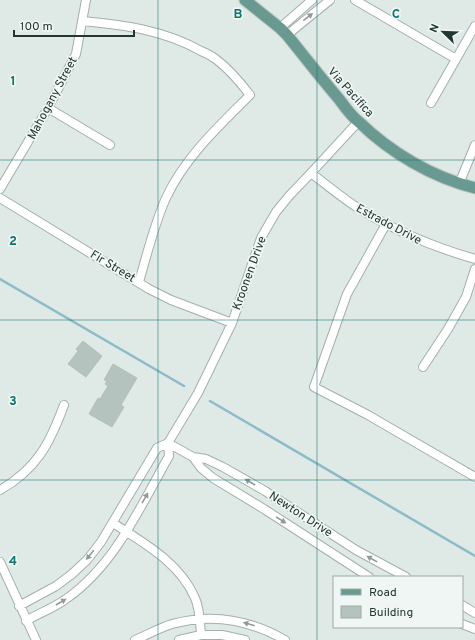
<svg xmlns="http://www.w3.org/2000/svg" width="475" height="640" font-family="Overpass,sans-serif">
<rect width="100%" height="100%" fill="#dfe9e5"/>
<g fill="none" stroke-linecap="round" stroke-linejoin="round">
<!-- stream -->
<path stroke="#8cbbc9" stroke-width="2.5" d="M0,279L184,386
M210,401L475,556"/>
</g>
<!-- building -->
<path fill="#b5c3be" stroke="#b2c1bc" d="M83,341L102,356L86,377L68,364L78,351L76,349Z
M113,364L137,378L121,405L124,407L112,427L89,414L98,398L100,399L108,386L105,384L107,381L104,380Z"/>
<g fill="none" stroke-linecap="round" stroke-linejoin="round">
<!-- minor casing -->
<g stroke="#a3b0ac" stroke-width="10">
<path id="minor" d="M355,0L456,59
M83,21C124,25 164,30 201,51C206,53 212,56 217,60C230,70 240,82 250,95C219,126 185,157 166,198C154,225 147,254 139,282
M280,28L312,0
M287,35L330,0
M431,103L475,26
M48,108L110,145
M311,173C327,185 342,198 358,208C395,231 433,247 475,259
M459,184L475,145
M0,189L48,108L76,54L86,0
M0,198L149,289L171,300L232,323
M386,224L347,294L314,387L368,415L475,477
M423,367L448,329L466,297L475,269
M168,443L193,457L206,459L223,467L265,491L356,550L406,577
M193,457L201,468L213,478L264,509L369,577
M0,490C37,469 50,443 64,405
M113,523C144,543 180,563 195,598C200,609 200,623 201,635
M0,562L36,640
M462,605L475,613
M19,606L56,586L72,574L87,560L101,542L157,448L168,443L198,393L232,323L261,238L276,212L289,196L311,173L358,122
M26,621C39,613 54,608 66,599C115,565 140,507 169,456L168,443
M462,624L475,629
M135,640C147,635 159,628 172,624C211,613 250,620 285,640
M179,640L201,635H222L245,640"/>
</g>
<!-- major casing -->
<g stroke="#bdc3c2" stroke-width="13">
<path id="major" d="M245,0L280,28L287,35C304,56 321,78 339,99C345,107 351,116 359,122C391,153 432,177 475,188"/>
</g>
<!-- minor -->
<use href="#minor" stroke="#fff" stroke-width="8"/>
<!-- major -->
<use href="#major" stroke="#689a91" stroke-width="11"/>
</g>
<!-- one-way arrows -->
<defs><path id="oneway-solid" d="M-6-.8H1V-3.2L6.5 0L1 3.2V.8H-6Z"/></defs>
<g fill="#909b99">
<use href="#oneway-solid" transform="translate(308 17) rotate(-38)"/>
<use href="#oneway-solid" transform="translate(250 482) rotate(-150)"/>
<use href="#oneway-solid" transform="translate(145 498) rotate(-60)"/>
<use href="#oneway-solid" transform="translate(281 520) rotate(32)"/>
<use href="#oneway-solid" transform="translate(90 555) rotate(129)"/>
<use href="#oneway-solid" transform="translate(372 559) rotate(-151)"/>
<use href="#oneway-solid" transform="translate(61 602) rotate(-30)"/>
<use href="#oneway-solid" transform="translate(249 624) rotate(-164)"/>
</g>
<!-- grid -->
<path fill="none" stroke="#0f766e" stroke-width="1" stroke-opacity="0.55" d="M158,0V640M317,0V640M0,160H475M0,320H475M0,480H475"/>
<g text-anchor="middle" stroke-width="3.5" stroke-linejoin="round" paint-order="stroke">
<!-- street labels -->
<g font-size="12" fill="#223733" stroke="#eff6f3">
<text transform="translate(351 92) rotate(48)" y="4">Via Pacifica</text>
<text transform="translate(52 98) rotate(-62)" y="4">Mahogany Street</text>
<text transform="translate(389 224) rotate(28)" y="4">Estrado Drive</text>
<text transform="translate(113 266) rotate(31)" y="4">Fir Street</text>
<text transform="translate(249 273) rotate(-70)" y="4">Kroonen Drive</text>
<text transform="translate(301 514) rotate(33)" y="4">Newton Drive</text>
</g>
</g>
<g font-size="13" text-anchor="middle" font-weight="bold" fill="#0f766e" stroke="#eff6f3" stroke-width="3.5" stroke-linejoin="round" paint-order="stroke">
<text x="238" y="18">B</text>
<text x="396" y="18">C</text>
<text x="13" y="85">1</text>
<text x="13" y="245">2</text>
<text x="13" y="405">3</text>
<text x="13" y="565">4</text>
</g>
<!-- legend -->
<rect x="333" y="576" width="130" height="52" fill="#eff6f3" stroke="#9daaa6"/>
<rect x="341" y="589" width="20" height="6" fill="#689a91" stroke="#9daaa6"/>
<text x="369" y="596" font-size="12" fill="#223733">Road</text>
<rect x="341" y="606" width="20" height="12" fill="#b5c3be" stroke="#9daaa6"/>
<text x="369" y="616" font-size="12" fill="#223733">Building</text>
<!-- north arrow -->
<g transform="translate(443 32) rotate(293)" stroke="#eff6f3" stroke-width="3" paint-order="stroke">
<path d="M0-3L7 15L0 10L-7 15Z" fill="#223733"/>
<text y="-6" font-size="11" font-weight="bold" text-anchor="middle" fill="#223733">N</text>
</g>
<!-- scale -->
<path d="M14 30v6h120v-6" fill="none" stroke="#223733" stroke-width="2"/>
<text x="20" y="30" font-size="12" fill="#223733" stroke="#eff6f3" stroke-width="3" paint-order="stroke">100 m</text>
</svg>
